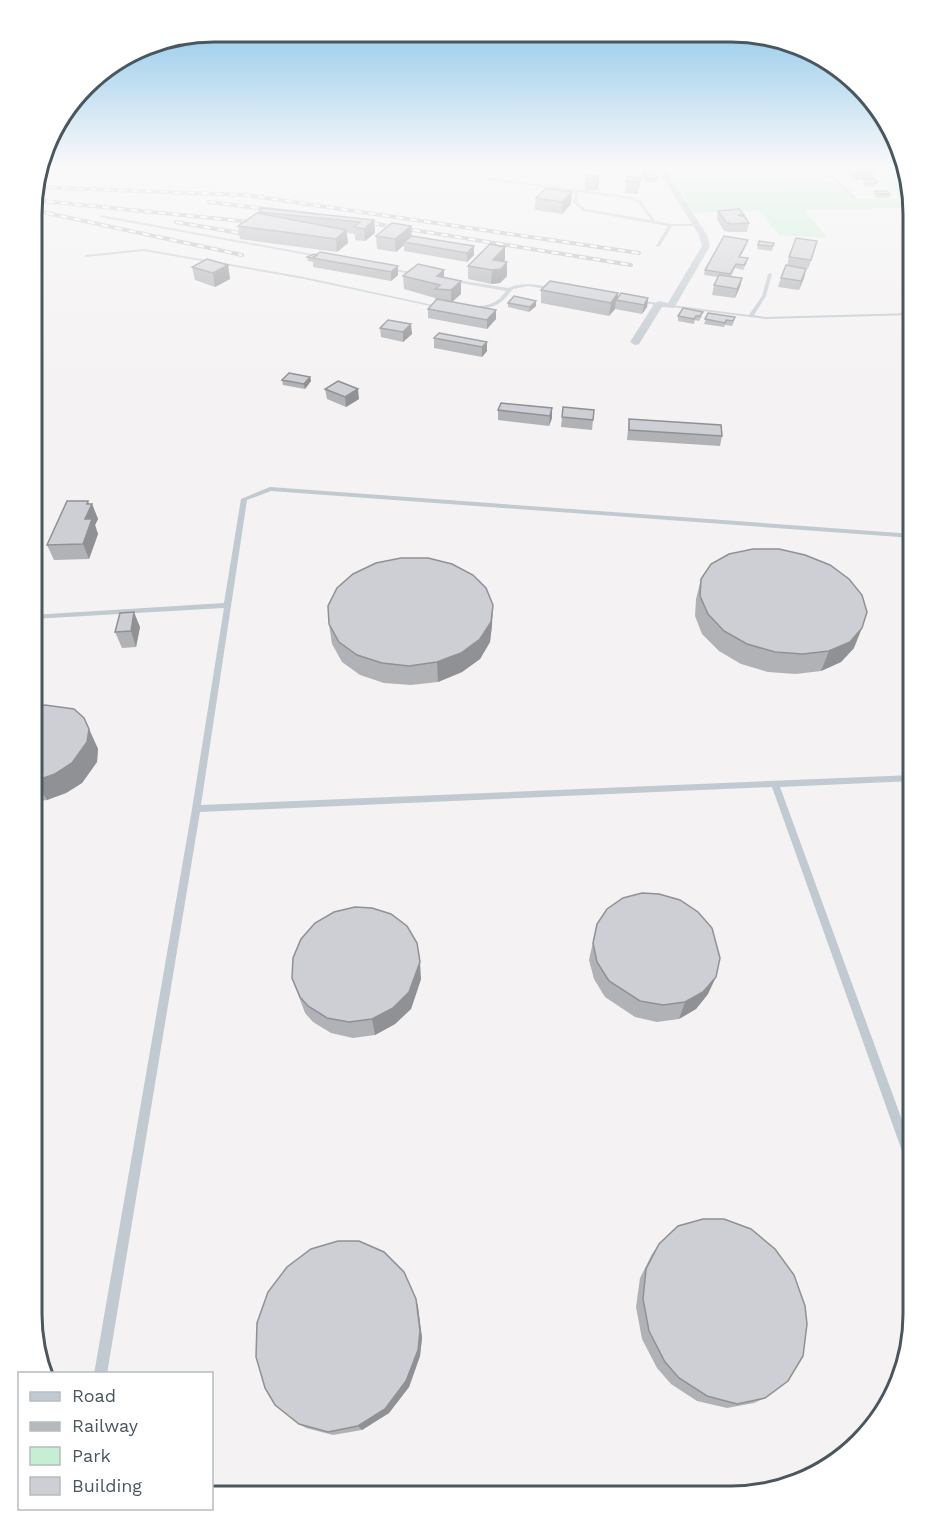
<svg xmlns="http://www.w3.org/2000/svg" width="945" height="1528" font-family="'Work Sans',sans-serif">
<rect width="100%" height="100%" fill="#f4f2f3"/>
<!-- green -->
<path fill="#c5eed2" d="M665,165H774L789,182L833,181L854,199H901L867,168L870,165H904L912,204L905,205L907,208L805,210L827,238L779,235L760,211L694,213Z"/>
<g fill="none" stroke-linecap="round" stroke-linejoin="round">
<!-- lane -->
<path fill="#c1cad0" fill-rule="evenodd" d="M818,165H822L856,197V199H854Z
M485,177L632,197L641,201L655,221L671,224H697L699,225L697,226H672L660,246L658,247L656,246L668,226L583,211L573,202L575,191L484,179ZM578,192L631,199L639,203L651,220L585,209L577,202Z
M101,215L323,256L325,257L323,258L100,217Z
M144,249L304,277L442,307L440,308L304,279L144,251L86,257L84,256L86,255Z
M389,268L418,273L420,274L418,275L387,270V268Z
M770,273L772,274L766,296L754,315L765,317L913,313V315L765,319L671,307L669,306L671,305L749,315L762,296L768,274Z
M451,279L508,288C522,282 540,284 554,289L552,290L528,286L513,289C499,307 494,308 471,309H469V307C487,305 495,306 506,291L449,281V279Z
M636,300L659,303L661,304L659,305L634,302V300Z
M270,487L913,534V538L271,491L247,500L201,805L913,775V781L780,787L913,1150V1171L909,1169L907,1165L772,787L200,812L107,1374H94L192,809L224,608L32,619V615L224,603L241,499Z"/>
<!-- street -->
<path fill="#c1cad0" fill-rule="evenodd" d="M655,165H663L707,235L710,246L674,308L662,307L639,344L635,345L630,342L654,304L659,301L668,303L702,246L699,235Z"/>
<!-- rail casing -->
<g stroke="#b5b8bc" stroke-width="4">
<path id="rail" d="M34,187L246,195L639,253
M33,200L261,223
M209,202L317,215
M33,210L242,255
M358,221L631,265
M176,222L239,233"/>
</g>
<!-- rail -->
<use href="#rail" stroke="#fff" stroke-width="2" stroke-dasharray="7" stroke-linecap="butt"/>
</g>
<!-- wall -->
<path fill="#b0b2b6" d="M840,165H873L875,167L872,179L856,180Z
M643,171L657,178L656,182H646L642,175Z
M599,176L598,188L596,191L585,190L586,178Z
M641,178L638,194L625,193L626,181Z
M864,180L878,182L877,186L866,187L863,184Z
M875,191L890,194L889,198H877L874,195Z
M572,192L571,204L562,214L535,210L536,198Z
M718,211L744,215L743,217L749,223L747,232H729L724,231L717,219Z
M259,212L374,220L375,233L365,241L355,240V234L347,233L348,243L337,252L240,239L238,226L259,213Z
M411,226V236L474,255L467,262L404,251V245L396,252L377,249L376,236Z
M759,241L774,243L772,251L757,249Z
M747,244L740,257L747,263L743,270L735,268L731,277L742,278L740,287L735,298L712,295L714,285L718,277L704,275L705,270Z
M815,250L808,269H806L804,278L799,290L778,287L781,278L787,266L789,257Z
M320,252L398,275L391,281L313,267V262L308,261L307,257L317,255Z
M505,260L503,262L507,276L500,283L491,284L468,279V266Z
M228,265L230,279L215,287L195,280L192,267Z
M444,270V277L461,281V294L452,302L496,310V319L487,329L428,318V309L436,301L435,298L404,289L403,276Z
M541,290L618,293V297L648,298L647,307L642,314L615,309L609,316L541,303Z
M536,301V306L529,312L508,307V303Z
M683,308L702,316L699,321L695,320L694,324L678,321V316Z
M708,313L734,322L732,326L725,325L724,327L704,324Z
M380,328L412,334L403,342L381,337Z
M434,338L487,342V351L482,357L434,348Z
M310,377L311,381L305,389L283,385L282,380Z
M325,389L359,399L346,407L327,399Z
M552,408V418L549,426L498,420V410Z
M594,410L592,430L561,427L562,417Z
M629,419L722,436L720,446L627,440Z
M89,504H92L98,519L95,525L98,534L89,559L54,560L47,545Z
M701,579L854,648L841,662L821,671L796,674L768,672L741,664L719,651L702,634L695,616L696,599Z
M329,624L492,625L490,642L480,659L462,672L438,682L411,685L384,683L360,675L342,662L332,644Z
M140,627L136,647L122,648L115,632Z
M32,708L84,718L98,749L97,762L82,783L66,793L47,800L32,802Z
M597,924L708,994L696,1009L679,1019L657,1022L635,1017L605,997L594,979L589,960Z
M292,978L421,979L411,1009L395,1024L375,1035L353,1038L331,1033L313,1022L305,1013Z
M659,1244L765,1398L754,1403L727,1408L697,1401L671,1384L657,1368L642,1339L636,1307L640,1278L652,1254Z
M416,1299L418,1307L422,1338L420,1356L409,1387L389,1413L362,1430L333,1435L306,1428L299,1424Z"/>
<!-- shaded-wall -->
<path fill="#909194" d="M599,176L598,188L596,191L597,179Z
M572,192L571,204L562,214V202Z
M374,220L375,233L365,241L364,229Z
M411,226L412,239L404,242V245L396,252L395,239Z
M346,230L348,243L337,252L336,239Z
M474,246V255L467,262V253Z
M505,247V260L496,270L507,262V276L500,283L491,284L493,260Z
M228,265L230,279L215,287L213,273Z
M398,266V275L391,281V272Z
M806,269L804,278L799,290L801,281Z
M444,270V283L437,276Z
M742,278L740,287L735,298L737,289Z
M461,281V294L451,303V290Z
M618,293L617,300H616L615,309L609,316L611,303Z
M648,298L647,307L642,314L644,305Z
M536,301V306L529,312L530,307Z
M496,310V319L487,329V320Z
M411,324L412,334L403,342V332Z
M487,342V351L482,357V347Z
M310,377L311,381L305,389L304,384Z
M358,389L359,399L346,407L345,397Z
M552,408V418L549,426L550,416Z
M88,501L90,508L92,504L98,519L95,525L98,534L89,559L83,544L87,504Z
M493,605L492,625L490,642L480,659L462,672L438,682L437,662Z
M134,612L140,627L136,647L131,631Z
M862,628L854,648L841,662L821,671L829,651Z
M84,718L98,749L97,762L82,783L66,793L47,800L36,781Z
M420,962L421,979L411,1009L395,1024L375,1035L372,1019Z
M32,963L37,981L34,1000L32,1004Z
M716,977L708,994L696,1009L679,1019L685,1002Z
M416,1299L418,1307L422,1338L420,1356L409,1387L389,1413L362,1430L358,1426Z"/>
<!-- building -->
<path fill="#cdcfd4" stroke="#909194" stroke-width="1.5" d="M856,165H873L875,167L860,168Z
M643,171H653L657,178H647Z
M588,175L599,176L597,179L586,178Z
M628,177L641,178L639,182L626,181Z
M875,179L878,182L867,183L864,180Z
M546,188L572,192L562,202L536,198Z
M875,191H887L890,194H879Z
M262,208L374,220L364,229L354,227L360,222L259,212Z
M739,209L744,215H738L745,217L749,223L731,224L726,222L718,211Z
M257,213L346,230L336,239L238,226Z
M392,223L411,226L395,239L376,236Z
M412,236L474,246L467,253L404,242Z
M724,236L748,240L739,257L748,258L744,265L736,264L730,274L705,270Z
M796,238L817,241L811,260L789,257Z
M759,241L774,243L773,246L758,245Z
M490,244L505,247L493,260L507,262L501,269L492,270L468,266Z
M320,252L398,266L391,272L312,258Z
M314,254L317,255L313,258L307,257Z
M207,259L228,265L213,273L192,267Z
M418,264L444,270L437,276L461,281L451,290L435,289L440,285L403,276Z
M786,265L806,269L801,281L781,278Z
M719,275L742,278L737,289L714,285Z
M550,281L618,293L611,303L541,290Z
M621,293L648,298L644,305L616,300Z
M514,296L536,301L530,307L508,303Z
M437,299L496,310L487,320L428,309Z
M683,308L703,312L700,316H696L694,319L678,316Z
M708,313L735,317L733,321L726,320L725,323L705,319Z
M388,320L411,324L403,332L380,328Z
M439,333L487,342L482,347L434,338Z
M289,373L310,377L304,384L282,380Z
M338,381L358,389L345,397L325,389Z
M501,403L552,408L550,416L498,410Z
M563,407L594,410L593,420L562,417Z
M629,419L721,425L722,436L629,430Z
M67,501H88L87,504H92L85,519H92L83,544L47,545Z
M753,549H779L805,555L830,565L849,579L862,595L867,612L862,628L850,642L829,651L803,654L775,652L747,644L724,631L708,614L700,596L701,579L711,564L729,554Z
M401,558H428L452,564L473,575L486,588L493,605L491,622L480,639L461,653L437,662L409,666L382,663L357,655L339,642L329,624L328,606L337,588L353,574L376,563Z
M134,612L131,631L115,632L120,613Z
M45,705L74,709L84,718L89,729L87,742L72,763L55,774L32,782V708Z
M642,893L659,894L680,900L698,912L712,928L720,958L716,977L703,992L685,1002L663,1005L640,1001L609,981L597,962L593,943L597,924L607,909L623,898Z
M355,907L372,908L391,914L407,926L417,943L420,962L409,992L393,1008L372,1019L349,1022L327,1018L308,1006L300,997L292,978L293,958L301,939L315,923L334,912Z
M703,1219H724L751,1229L775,1249L794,1275L805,1306L807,1324L803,1356L788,1381L765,1398L737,1404L707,1396L679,1378L665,1362L649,1331L643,1299L646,1269L659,1244L678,1226Z
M338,1241H359L384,1252L404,1272L416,1299L420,1331L418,1350L406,1381L385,1409L358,1426L328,1432L299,1424L275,1405L265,1388L256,1357L257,1323L268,1292L287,1267L311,1249Z"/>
<!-- sky -->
<linearGradient id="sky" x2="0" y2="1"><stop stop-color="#87c4e8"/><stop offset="0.44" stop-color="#faf9fa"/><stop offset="1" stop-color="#faf9fa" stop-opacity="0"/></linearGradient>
<rect width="945" height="379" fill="url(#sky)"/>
<!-- crop -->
<path d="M0 0H945V1528H0ZM214 42H731A172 172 0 0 1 903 214V1314A172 172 0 0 1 731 1486H214A172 172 0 0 1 42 1314V214A172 172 0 0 1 214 42Z" fill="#fff" fill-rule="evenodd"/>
<path fill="none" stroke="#4b575f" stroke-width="3" d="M214 42H731A172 172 0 0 1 903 214V1314A172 172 0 0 1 731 1486H214A172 172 0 0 1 42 1314V214A172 172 0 0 1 214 42Z"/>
<!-- legend -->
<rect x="18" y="1372" width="195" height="138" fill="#ffffff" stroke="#b7bcbf" stroke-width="1.5"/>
<rect x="30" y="1392" width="30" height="9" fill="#c1cad0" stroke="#b7bcbf" stroke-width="1.5"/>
<text x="72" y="1402" font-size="18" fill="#4b575f">Road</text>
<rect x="30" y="1422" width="30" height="9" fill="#b5b8bc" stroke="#b7bcbf" stroke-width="1.5"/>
<text x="72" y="1432" font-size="18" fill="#4b575f">Railway</text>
<rect x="30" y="1447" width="30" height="18" fill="#c5eed2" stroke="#b7bcbf" stroke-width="1.5"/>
<text x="72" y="1462" font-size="18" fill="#4b575f">Park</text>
<rect x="30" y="1477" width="30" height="18" fill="#cdcfd4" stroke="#b7bcbf" stroke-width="1.5"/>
<text x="72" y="1492" font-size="18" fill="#4b575f">Building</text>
</svg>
